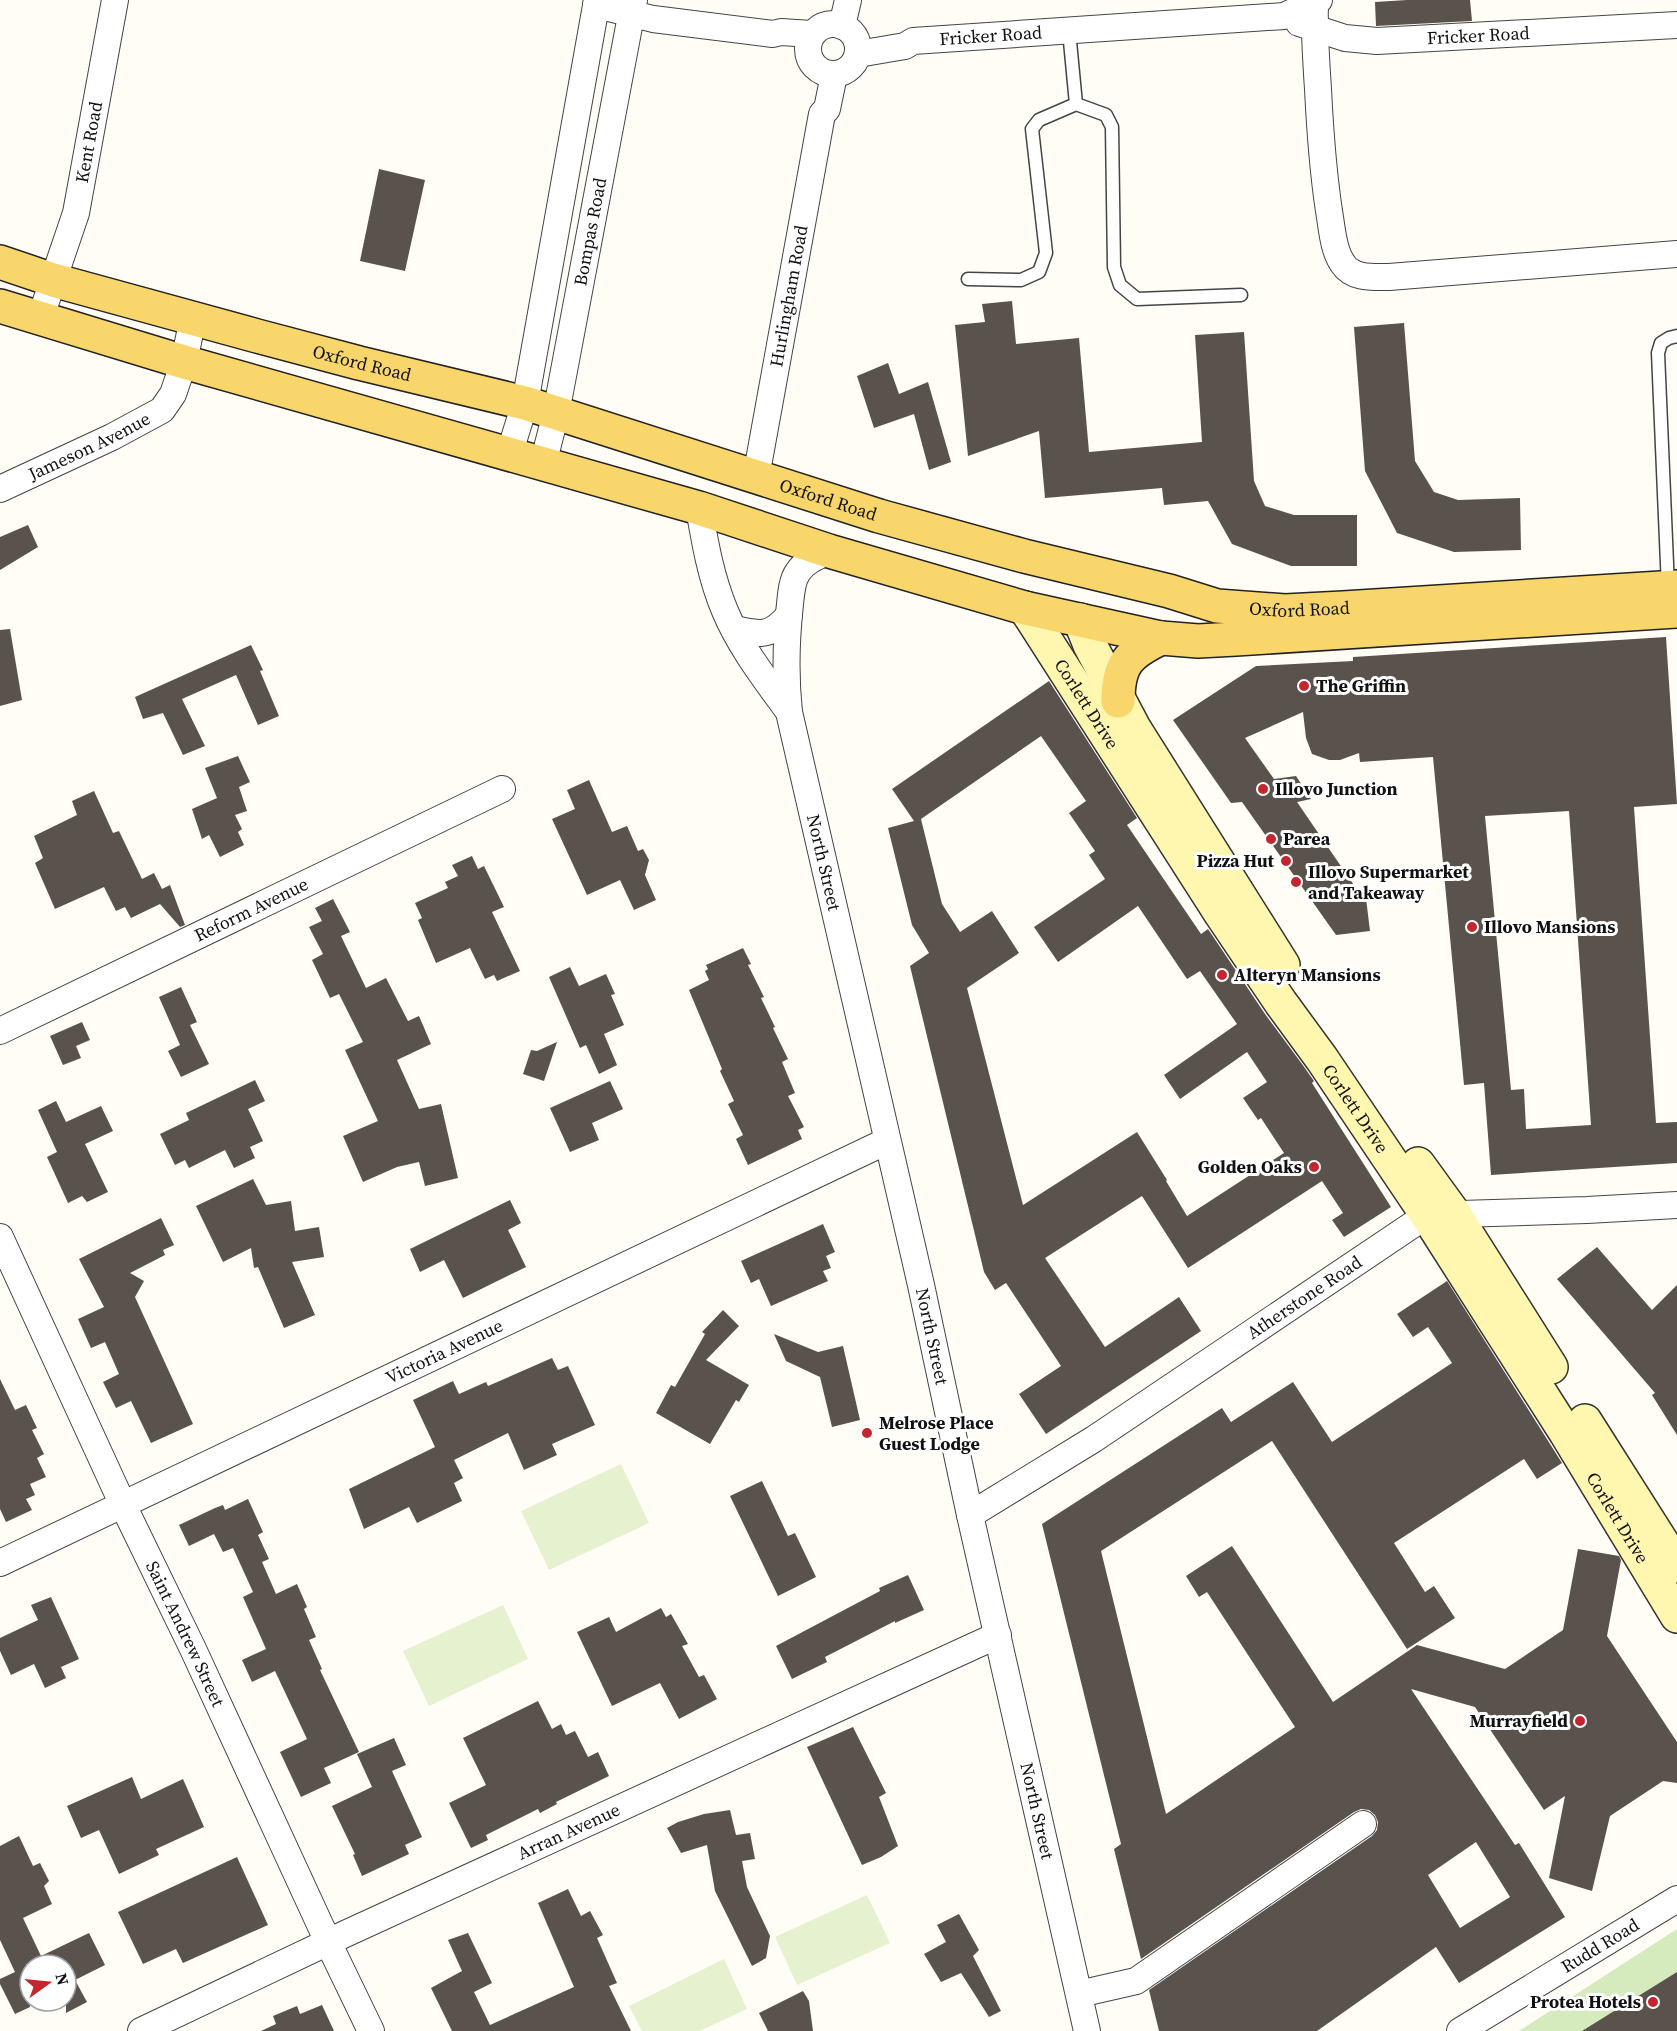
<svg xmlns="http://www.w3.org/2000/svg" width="1677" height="2031" font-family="'Source Serif 4',serif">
<rect width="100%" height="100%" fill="#fffdf5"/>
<!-- green -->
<path fill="#d5ebbd" d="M1677,1929V2031H1519L1536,2020Z"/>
<!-- pitch -->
<path fill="#e6f2cf" d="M621,1464L649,1523L549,1570L521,1511Z
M503,1605L528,1659L429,1706L403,1651Z
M867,1895L890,1943L797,1985L775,1937Z
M724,1959L747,2009L700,2031H642L629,2006Z"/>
<!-- building -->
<path fill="#5a524d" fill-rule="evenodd" d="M1407,0H1470L1472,21L1376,26L1375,2Z
M379,169L425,180L405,271L360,261Z
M1012,301L1016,344L1079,338L1089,452L1202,442L1195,335L1244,332L1254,481L1265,506L1294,515H1357V566H1291L1232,544L1208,501L1164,505L1162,488L1045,498L1039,431L968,456L955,325L985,322L982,304Z
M1404,323L1415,461L1434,492L1458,500L1520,498L1521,550L1454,552L1397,533L1365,471L1354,327Z
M888,363L899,394L928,382L951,462L929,470L914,414L874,428L857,376Z
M28,525L38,547L0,570V537Z
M10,629L22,700L0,706V630Z
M1666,637L1677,804L1634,807L1656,1123L1677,1122V1163L1491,1175L1484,1083L1464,1085L1433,757L1360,762L1359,753L1340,760H1329L1312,754L1306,738L1303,712L1245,738L1274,779L1296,776L1311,799L1297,802L1360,894L1365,890L1370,931L1336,935L1242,802L1231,803L1173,720L1256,666L1353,661V657ZM1569,811L1591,1125L1526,1129L1524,1089L1511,1090L1485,816Z
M251,645L263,670L260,671L279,716L258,725L236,675L182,699L205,746L183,755L163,713L143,719L135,697Z
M1049,681L1137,818L1127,825L1201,934L1208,929L1265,1014L1302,1064L1314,1081L1312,1083L1391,1207L1344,1237L1332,1220L1343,1213L1322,1181L1188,1268L1142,1196L1045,1258L1105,1347L1179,1297L1201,1331L1046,1434L1019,1394L1061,1366L1006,1283L995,1290L984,1272L910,966L929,953L912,925L888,828L914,821L892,789ZM1041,736L1086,801L1069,813L1095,851L1089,855L1105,879L1034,927L1058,962L1138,906L1187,979L1200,971L1237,1024L1164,1075L1180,1099L1247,1052L1267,1082L1243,1098L1258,1120L1261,1118L1284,1153L1187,1216L1166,1181L1167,1180L1137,1132L1023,1205L967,988L1019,953L992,911L960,932L942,904L921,819Z
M238,756L250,782L239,787L247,811L235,815L242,829L238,832L244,845L220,857L209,835L202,839L192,809L217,798L205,768Z
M589,780L612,832L627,826L638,851L643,849L649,860L645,875L656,900L634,910L620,880L587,895L552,819L575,809L567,790Z
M94,791L113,833L119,831L142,879L154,873L162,889L170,885L185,925L180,927L160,904L131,918L125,907L116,911L104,887L55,909L35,863L43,858L34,836L77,815L72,801Z
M472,856L478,869L484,866L504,907L492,912L520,971L497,981L494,975L485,979L470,948L436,963L418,920L422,918L415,903L448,888L445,882L458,876L452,865Z
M333,899L350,932L341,936L366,988L386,978L408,1021L419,1016L431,1044L397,1060L419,1109L441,1104L458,1178L425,1186L419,1162L397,1167L363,1182L343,1136L378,1121L345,1050L363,1042L339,994L330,998L312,960L323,954L309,927L322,921L315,908Z
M743,948L751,964L748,965L764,997L761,998L775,1027L773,1028L788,1059L782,1062L795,1093L788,1096L804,1127L798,1130L802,1139L748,1165L736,1139L743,1135L728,1104L734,1101L720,1071L722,1069L689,990L709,980L705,971L708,969L706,965Z
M570,967L579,986L606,974L615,994L611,995L624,1025L604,1034L617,1065L599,1074L586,1045L580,1048L549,977Z
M181,987L197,1022L190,1025L209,1064L181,1077L168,1051L180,1045L159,997Z
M82,1022L90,1040L76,1046L81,1058L63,1065L50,1036Z
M557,1042L544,1081L523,1074L531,1050L537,1051Z
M255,1080L265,1101L248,1109L263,1141L250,1147L255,1158L234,1168L225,1150L189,1168L185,1160L175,1165L160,1134L189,1120L186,1113Z
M610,1081L623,1109L592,1123L599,1140L570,1152L550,1108Z
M56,1101L66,1122L101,1106L113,1131L85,1144L108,1192L87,1202L82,1196L68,1203L47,1157L57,1152L38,1110Z
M253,1179L266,1205L291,1201L295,1231L319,1227L324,1257L292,1262L315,1315L284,1328L258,1267L254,1268L251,1248L223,1262L196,1206Z
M510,1200L521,1223L508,1230L526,1267L463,1298L444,1260L420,1272L410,1249Z
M161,1218L174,1245L163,1250L165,1255L130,1273L144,1281L135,1297L193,1424L151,1443L131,1401L116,1408L103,1382L119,1374L105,1342L91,1348L78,1319L104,1307L79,1259Z
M823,1224L835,1252L826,1256L831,1268L823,1271L828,1281L771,1306L759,1279L751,1283L741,1261Z
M1597,1247L1652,1310L1677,1285V1435L1652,1395L1655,1393L1557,1279Z
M1447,1281L1562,1463L1537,1479L1524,1459L1394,1543L1425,1592L1434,1586L1455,1618L1407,1649L1272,1441L1101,1551L1166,1814L1295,1727L1207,1592L1199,1597L1186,1576L1232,1546L1333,1702L1417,1645L1505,1669L1563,1630L1578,1549L1619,1556L1621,1560L1607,1636L1677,1742V1783L1663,1781L1610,1816L1592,1891L1549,1878L1565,1796L1544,1810L1475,1707L1411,1689L1515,1845L1519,1843L1565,1917L1459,1983L1436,1947L1317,2031H1159L1149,1990L1372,1836L1377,1830L1378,1822L1375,1815L1369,1810L1361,1809L1354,1812L1141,1959L1114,1849L1121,1844L1042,1524L1222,1408L1231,1422L1293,1382L1332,1442L1452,1363L1428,1327L1413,1337L1397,1314ZM1476,1842L1510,1897L1460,1928L1428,1875Z
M723,1310L739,1326L706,1360L749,1385L739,1402L736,1400L710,1444L656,1413L671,1385L675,1387L705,1334L702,1332Z
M774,1334L818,1352L843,1346L860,1420L832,1427L820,1377L786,1361Z
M552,1358L558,1370L568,1366L595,1425L552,1444L557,1455L524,1470L508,1433L454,1460L463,1478L454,1483L462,1501L417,1523L409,1507L364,1529L349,1489L435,1447L413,1400L453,1381L459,1394L486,1382L488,1386Z
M0,1379L15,1410L26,1405L37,1428L32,1430L44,1454L37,1458L46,1477L30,1484L35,1495L26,1499L32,1510L6,1522L0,1509Z
M762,1481L788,1536L795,1533L816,1577L778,1596L730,1496Z
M248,1499L263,1532L258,1535L269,1559L262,1562L276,1594L297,1584L307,1607L304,1609L316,1637L309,1640L322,1669L320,1670L359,1752L324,1768L331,1783L301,1797L280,1752L307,1739L275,1671L252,1682L242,1660L266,1649L243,1597L253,1592L233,1548L223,1552L214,1534L189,1546L179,1525L215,1508L223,1505L225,1510Z
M908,1575L924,1610L895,1623V1621L825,1657L827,1662L792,1679L776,1646L880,1591L879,1588Z
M51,1597L79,1659L61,1667L66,1678L45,1688L34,1664L11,1675L0,1651V1638L38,1620L31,1605Z
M661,1608L666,1617L671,1614L688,1644L682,1646L699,1677L704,1675L717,1699L679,1719L660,1683L612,1706L577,1632L609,1617L616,1632Z
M538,1701L552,1729L561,1724L566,1735L575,1731L588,1757L598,1752L609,1776L556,1802L557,1804L540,1813L538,1809L486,1835L488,1840L471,1848L449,1803L486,1785L463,1738Z
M853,1727L886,1793L879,1797L898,1846L881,1857L862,1865L807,1747Z
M394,1738L406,1765L392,1771L422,1837L405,1845L409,1854L362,1876L353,1855L355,1854L332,1806L372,1787L357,1754Z
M132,1777L141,1799L183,1779L204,1827L156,1849L159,1855L119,1874L99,1830L81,1838L67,1806Z
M730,1810L736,1835L750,1833L755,1859L742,1861L747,1887L770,1936L766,1958L752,1966L715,1891L707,1845L681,1853L667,1828L678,1822L704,1814Z
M19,1836L33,1866L40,1863L49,1881L44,1886L52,1904L23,1918L41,1956L89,1933L105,1965L75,1980L87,2002L66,2013V1965H30V2007L15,2014L0,1984V1979L15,1972L0,1940V1846Z
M237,1857L268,1925L183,1963L176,1949L143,1964L118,1912Z
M568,1889L581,1916L590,1911L603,1935L597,1938L617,1983L609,1986L631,2031H452L431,1988L462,1971L448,1940L468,1933L492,1983L474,1992L490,2025L574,1987L538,1903Z
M959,1914L979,1950L973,1956L1001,2011L989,2017L961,1973L941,1982L924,1954L946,1942L937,1925Z
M1677,1972V2031H1582Z
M803,1991L809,2001L813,2031H768L759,2013Z
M322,2005L334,2031H261L276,2024L273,2016L297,2006L300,2014Z"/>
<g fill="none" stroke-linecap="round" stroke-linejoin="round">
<!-- lane casing -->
<g stroke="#444" stroke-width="15">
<path id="lane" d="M1069,31L1076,104L1106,115L1112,127L1114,267L1120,285L1137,299L1241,295
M968,279L1021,280L1039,272L1046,253L1032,129L1039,120L1076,104
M1668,587L1658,353L1661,343L1669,338L1677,336"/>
</g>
<!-- street casing -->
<g stroke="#444" stroke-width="28">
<g id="street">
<path d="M1315,2C1314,31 1316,60 1318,89C1320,130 1323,171 1329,211C1332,228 1333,250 1343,264C1353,279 1373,277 1389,277L1677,254"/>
<path d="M596,5L653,19L773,34L781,32L812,34"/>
<path id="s1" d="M1299,23L1345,38L1377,41L1677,25"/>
<circle cx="833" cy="49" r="25"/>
<path d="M842,26L848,0"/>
<path id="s2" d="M858,54L905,46L913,41L1284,16L1319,0"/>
<path id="s3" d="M40,319L76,213L115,0"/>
<path d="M509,455L525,403L597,0"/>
<path id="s4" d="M543,464L556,413L634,0"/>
<path id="s5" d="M756,477L822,114L827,109L834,75"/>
<path id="s6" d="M0,489L112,437L162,410L173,394L184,362L193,318"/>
<path d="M699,508C705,543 711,578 725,611C740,647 766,680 789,712"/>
<path id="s7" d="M829,551C818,556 805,561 798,572C792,580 791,594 790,604C786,640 785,675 789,712L921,1285L970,1515L1087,2031"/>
<path d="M734,629C760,635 771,637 789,615"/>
<path id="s8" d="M0,1031L502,789"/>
<path id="s9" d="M0,1237L123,1505L193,1649L328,1942L371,2031"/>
<path id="s10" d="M970,1515L1094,1439L1427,1215L1587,1210L1677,1205"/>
<path id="s11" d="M0,1563L887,1141"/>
<path d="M1079,1994L1136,1981L1363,1824"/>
<path id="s12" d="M141,2031L345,1934L998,1635"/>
<path id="s13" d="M1460,2031L1677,1899"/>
</g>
</g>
<!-- secondary casing -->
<g stroke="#333" stroke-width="36">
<g id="secondary">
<path id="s14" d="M1025,608L1221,914L1281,1003L1322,1059L1427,1215L1566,1433L1677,1616"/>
<path d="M1080,620L1090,645L1134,728L1283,965"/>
<path d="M1418,1164L1455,1215L1551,1367"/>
<path d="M1585,1421L1677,1566"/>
</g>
</g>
<!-- primary casing -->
<g stroke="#222" stroke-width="36">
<g id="primary">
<path id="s15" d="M0,262L53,280L257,336L359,363L525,403L879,516L1024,556L1169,591L1217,606L1285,611L1343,608L1677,587"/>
<path d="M0,306L184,362L699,508L829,551L1025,608L1161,638L1198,641L1236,639L1677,611"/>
<path d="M1118,701C1118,664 1128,654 1161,638"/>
</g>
</g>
<!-- lane -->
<use href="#lane" stroke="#fff" stroke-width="12"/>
<!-- street -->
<use href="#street" stroke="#fff" stroke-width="26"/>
<!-- secondary -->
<use href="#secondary" stroke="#fff6b0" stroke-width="33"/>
<!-- primary -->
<use href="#primary" stroke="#f9d66b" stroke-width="33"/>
</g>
<!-- markers -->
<g fill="#c4262e" stroke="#fff" stroke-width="2">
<circle cx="1304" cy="686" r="6"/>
<circle cx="1263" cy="789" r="6"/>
<circle cx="1271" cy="839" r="6"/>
<circle cx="1286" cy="861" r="6"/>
<circle cx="1296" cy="882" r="6"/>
<circle cx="1472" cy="927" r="6"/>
<circle cx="1222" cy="975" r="6"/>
<circle cx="1314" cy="1167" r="6"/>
<circle cx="867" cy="1433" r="6"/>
<circle cx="1580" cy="1721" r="6"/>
<circle cx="1653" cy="2002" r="6"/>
</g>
<g text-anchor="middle" stroke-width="6" stroke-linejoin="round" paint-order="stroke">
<!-- street labels -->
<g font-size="18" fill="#111" stroke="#fff">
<text dy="6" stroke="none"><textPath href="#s2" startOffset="135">Fricker Road</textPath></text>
<text dy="6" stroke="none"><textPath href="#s1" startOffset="182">Fricker Road</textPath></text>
<text dy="6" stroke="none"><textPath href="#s3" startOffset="184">Kent Road</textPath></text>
<text dy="6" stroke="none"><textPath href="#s4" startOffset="237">Bompas Road</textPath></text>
<text dy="6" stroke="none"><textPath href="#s5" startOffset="184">Hurlingham Road</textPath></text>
<text dy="6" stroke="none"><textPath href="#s15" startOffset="376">Oxford Road</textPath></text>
<text dy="6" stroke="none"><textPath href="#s6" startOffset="99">Jameson Avenue</textPath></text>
<text dy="6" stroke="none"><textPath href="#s15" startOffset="862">Oxford Road</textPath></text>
<text dy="6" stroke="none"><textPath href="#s15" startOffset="1348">Oxford Road</textPath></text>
<text dy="6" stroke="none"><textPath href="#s14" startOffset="114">Corlett Drive</textPath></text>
<text dy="6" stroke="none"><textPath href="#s7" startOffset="334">North Street</textPath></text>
<text dy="6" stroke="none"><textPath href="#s8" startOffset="279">Reform Avenue</textPath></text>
<text dy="6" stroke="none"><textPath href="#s14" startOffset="600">Corlett Drive</textPath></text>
<text dy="6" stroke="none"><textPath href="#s10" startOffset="399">Atherstone Road</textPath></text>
<text dy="6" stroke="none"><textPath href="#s7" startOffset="820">North Street</textPath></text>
<text dy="6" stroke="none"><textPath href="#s11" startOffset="492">Victoria Avenue</textPath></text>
<text dy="6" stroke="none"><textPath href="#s14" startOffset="1086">Corlett Drive</textPath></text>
<text dy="6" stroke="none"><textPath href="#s9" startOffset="438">Saint Andrew Street</textPath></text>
<text dy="6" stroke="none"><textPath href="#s7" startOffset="1306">North Street</textPath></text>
<text dy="6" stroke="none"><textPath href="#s12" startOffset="472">Arran Avenue</textPath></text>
<text dy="6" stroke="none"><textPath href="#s13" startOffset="164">Rudd Road</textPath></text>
</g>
<!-- poi labels -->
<g font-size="18" font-weight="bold" fill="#111" stroke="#fff" text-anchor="start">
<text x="1316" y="692">The Griffin</text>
<text x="1275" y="795">Illovo Junction</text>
<text x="1283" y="845">Parea</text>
<text x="1274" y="867" text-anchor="end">Pizza Hut</text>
<text x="1308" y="878">Illovo Supermarket<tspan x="1308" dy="21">and Takeaway</tspan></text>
<text x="1484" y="933">Illovo Mansions</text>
<text x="1234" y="981">Alteryn Mansions</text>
<text x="1302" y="1173" text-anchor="end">Golden Oaks</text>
<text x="879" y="1429">Melrose Place<tspan x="879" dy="21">Guest Lodge</tspan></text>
<text x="1568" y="1727" text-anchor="end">Murrayfield</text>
<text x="1641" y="2008" text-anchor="end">Protea Hotels</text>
</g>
</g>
<!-- north arrow -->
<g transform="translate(48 1983) rotate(75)"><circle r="28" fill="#ffffff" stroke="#a0a0a0" stroke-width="1.5"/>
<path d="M0-4.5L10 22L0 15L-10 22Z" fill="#c4262e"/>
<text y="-9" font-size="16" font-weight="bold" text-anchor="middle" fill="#111111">N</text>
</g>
</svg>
